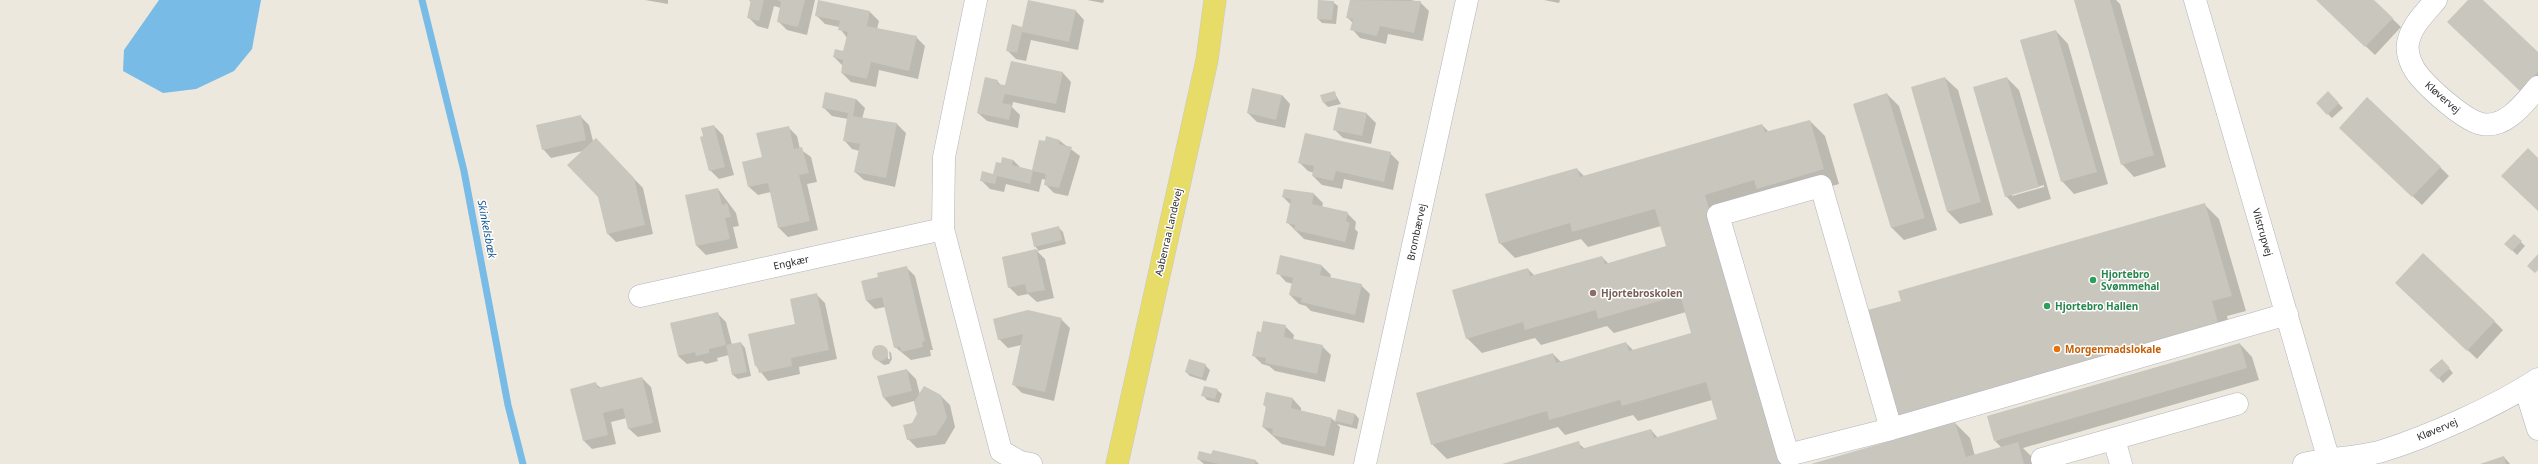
<svg xmlns="http://www.w3.org/2000/svg" width="2538" height="464" font-family="'Noto Sans',sans-serif">
<rect width="100%" height="100%" fill="#ece8de"/>
<!-- water -->
<path fill="#78bbe7" d="M159,0H261L252,49L234,71L196,89L163,93L123,71L124,50Z"/>
<!-- shadow -->
<path fill="#0003" fill-rule="evenodd" d="M645,0H668V4Z
M749,0H815L807,35L787,30L778,21L781,8L774,6L768,29L757,26L748,17L751,2Z
M1087,0H1104L1103,3Z
M1351,0H1411L1420,2L1429,11L1423,41L1388,34L1386,44L1360,38L1352,29L1353,23L1347,17Z
M1544,0H1560L1559,3Z
M2078,0H2116L2120,4L2166,167L2134,177L2122,164Z
M2317,0H2373L2401,27L2375,55Z
M2469,0H2481L2538,53V90L2530,99L2458,30Z
M1333,2L1338,6L1336,24L1322,23L1318,19Z
M1076,11L1084,20L1078,50L1031,40L1026,61L1016,59L1007,50L1023,28Z
M870,12L879,21L877,29L916,37L925,46L918,79L879,70L876,87L851,82L842,73L843,66L834,57L844,52L847,38L839,27L825,24L816,15Z
M2056,31L2068,44L2108,184L2074,194L2062,181Z
M1063,73L1071,82L1065,113L1013,102L1012,107L1020,115L1018,128L987,121L978,113L997,81L1002,86Z
M1945,78L1958,90L1993,215L1960,224L1948,212Z
M2007,78L2019,90L2051,199L2018,209L2006,196ZM2044,185V187L2012,196V194Z
M1334,92L1341,104L1328,107L1324,103Z
M2328,93L2343,108L2332,118L2317,103Z
M1887,94L1899,106L1937,230L1904,240L1892,228L1854,104Z
M1282,95L1290,104L1285,128L1257,122L1248,113Z
M856,99L865,108L862,119L897,124L906,133L895,187L864,180L855,172L860,151L852,149L844,140L848,119L832,116L823,107Z
M1367,114L1376,123L1371,144L1343,138L1334,129Z
M580,116L589,125L593,141L604,148L643,188L653,234L616,242L608,234L599,197L583,151L551,158L543,149Z
M1810,121L1825,136L1839,184L1773,203L1719,210L1793,464H1504L1578,443L1585,449L1651,430L1658,438L1718,420L1712,400L1638,421L1633,415L1565,435L1558,427L1447,459L1432,444L1553,354L1561,362L1626,343L1634,351L1693,334L1686,312L1614,333L1607,326L1541,345L1535,338L1482,353L1467,338L1528,269L1535,276L1602,257L1609,264L1668,247L1661,226L1588,247L1581,239L1515,258L1500,243L1577,169L1584,176L1762,125L1769,132Z
M714,126L723,135L734,175L719,179L710,170Z
M788,127L797,136L800,149L811,157L817,182L807,184L818,230L788,237L779,228L771,192L758,195L749,187Z
M2349,136L2440,167L2449,176L2422,205Z
M1047,138L1060,141L1080,156L1068,196L1054,193L1045,184L1046,180L1042,179L1039,192L1006,184L1004,192L990,189L981,180L994,175L1001,164L1013,160L1021,168L1033,171Z
M1390,153L1399,162L1393,190L1344,179L1342,189L1322,185L1313,176L1314,173L1308,171L1299,162Z
M718,189L736,213L739,226L733,227L738,248L706,255L697,246L686,196Z
M1284,190L1314,194L1323,203L1322,207L1347,213L1356,222L1355,229L1358,232L1354,250L1304,239L1287,222L1291,205L1283,197Z
M2204,204L2219,219L2246,311L2227,316L2233,341L1902,301Z
M1058,227L1063,232L1066,244L1037,251L1045,259L1054,298L1037,302L1028,294L1018,296L1009,287L1003,258L1038,250L1035,246Z
M2514,235L2525,246L2517,255L2506,244Z
M1281,256L1322,266L1331,275L1330,278L1361,285L1370,294L1364,323L1311,311L1306,306L1299,304L1290,295L1293,284L1286,282L1278,273Z
M906,267L915,276L933,350H930L931,356L911,360L895,347L885,307L875,309L866,300L879,277Z
M2405,291L2494,321L2503,330L2477,359Z
M816,294L825,303L837,359L799,367L800,374L768,381L756,366L797,325Z
M717,313L726,322L732,345L741,343L745,348L751,376L738,379L733,375L729,355L717,358L718,361L706,364L702,361L687,364L678,356Z
M1061,319L1070,328L1054,401L1022,393L1013,384L1021,345L1008,348L999,339Z
M1285,326L1294,335L1293,340L1322,346L1331,355L1325,382L1275,371L1269,366L1262,364L1253,355L1262,333Z
M2240,344L2252,357L2259,380L2023,448L2033,458L2035,464H1813L1955,423L1970,438L1975,456L2002,448L1995,441Z
M875,346H881L887,349L888,359H890L889,351L891,353L892,359L889,364L884,365L874,358L873,351Z
M1205,365L1210,370L1206,381L1190,376L1186,372Z
M2446,365L2453,373L2443,383L2431,370Z
M907,370L916,379L920,395L941,396L950,405L955,427L945,444L917,448L908,439L918,414L914,401L892,407L884,398Z
M642,378L651,387L661,432L638,437L629,429L627,418L611,422L616,444L592,449L584,441L596,384L601,388Z
M1217,390L1222,394L1219,403L1207,400L1203,395Z
M1293,399L1301,408V411L1331,418L1336,422L1338,410L1355,414L1359,419L1357,429L1337,424L1340,427L1334,456L1282,444L1263,427L1267,408L1264,405Z
M2504,457L2510,464H2483Z
M1198,459L1256,461L1259,464H1204Z"/>
<g fill="none" stroke-linecap="round" stroke-linejoin="round">
<!-- stream -->
<path stroke="#78bbe7" stroke-width="7" d="M422,0L464,171L508,405L523,464"/>
</g>
<!-- building -->
<path fill="#c8c6bd" d="M751,0H764L759,21L747,18Z
M805,0L798,27L777,22L781,2L777,0Z
M818,0L870,11L867,26L917,36L909,71L871,62L867,79L841,73L843,60L833,57L835,49L843,51L848,32L838,30L840,21L815,16Z
M1028,0L1076,10L1069,42L1022,32L1017,53L1006,51L1012,24L1022,27Z
M1318,0L1334,1L1332,20L1317,19Z
M1350,0L1421,1L1414,33L1380,26L1377,36L1350,30L1353,19L1346,18Z
M2074,0H2110L2154,155L2121,165Z
M2316,0H2374L2393,18L2365,47Z
M2468,0H2483L2538,52V72L2520,91L2447,22Z
M2056,30L2097,172L2061,182L2020,40Z
M1011,61L1063,72L1056,104L1005,94L1002,103L1012,105L1009,120L977,113L985,77L998,80L997,84L1005,85Z
M1945,77L1981,202L1947,212L1911,87Z
M2007,77L2039,187L2005,197L1973,87Z
M1252,88L1282,95L1276,120L1247,113Z
M1335,91L1337,99L1323,103L1320,95Z
M2328,91L2339,103L2327,115L2316,103Z
M825,92L856,99L853,116L897,123L886,178L854,172L860,144L843,141L848,113L822,108Z
M1887,93L1925,218L1891,228L1853,104Z
M2367,97L2441,167L2412,197L2339,128Z
M1338,107L1367,113L1362,136L1333,130Z
M581,115L586,140L542,150L536,125Z
M1810,120L1824,169L1757,189L1754,180L1705,195L1783,464H1502L1579,441L1581,449L1651,429L1654,438L1717,419L1706,382L1622,406L1620,400L1549,420L1547,411L1431,445L1416,393L1553,353L1556,363L1626,342L1629,351L1691,333L1680,295L1598,319L1596,310L1525,330L1523,322L1466,339L1452,290L1528,268L1530,276L1602,256L1605,264L1666,246L1655,209L1572,232L1570,223L1499,244L1485,194L1577,168L1580,177L1762,124L1765,132Z
M714,125L725,167L709,171L700,137L703,136L701,128Z
M789,126L794,149L802,147L809,173L799,175L810,221L778,228L768,183L748,187L742,162L762,157L756,133Z
M1305,133L1391,152L1384,182L1336,171L1333,181L1312,176L1314,166L1298,163Z
M1046,136L1060,140L1059,144L1072,147L1059,188L1044,185L1046,174L1033,171L1030,184L997,176L995,184L980,181L982,171L993,174L996,162L1001,163L1002,157L1013,160L1012,165L1032,170L1039,140L1045,141Z
M596,138L634,178L645,225L607,234L598,197L567,165Z
M2528,148L2538,158V211L2501,176Z
M718,188L722,205L727,203L731,217L725,218L730,239L696,246L685,195Z
M1284,189L1314,193L1312,204L1348,212L1346,221L1350,223L1345,242L1294,230L1295,225L1286,223L1291,199L1282,197Z
M2205,203L2232,296L2212,301L2219,326L1895,419L1864,311L1901,301L1898,291Z
M1059,226L1062,240L1034,247L1031,233Z
M2514,234L2522,241L2512,251L2504,244Z
M1036,249L1045,290L1027,293L1025,284L1008,288L1002,257Z
M2423,253L2495,321L2467,351L2395,283Z
M2538,254V270L2535,273L2527,266Z
M1280,255L1322,265L1320,275L1362,284L1355,315L1301,302L1302,298L1289,295L1293,278L1276,274Z
M907,266L925,341L922,342L923,347L901,352L900,347L894,348L882,297L866,301L861,281L878,277L877,273Z
M817,293L829,350L791,358L792,366L759,373L757,366H755L748,334L795,324L790,299Z
M1028,310L1062,318L1045,392L1012,385L1023,334L998,340L993,319Z
M718,312L726,345L709,349V353L696,356L695,352L678,356L670,323Z
M1263,321L1286,325L1284,337L1323,345L1317,374L1265,363L1266,358L1252,356L1257,331L1261,332Z
M741,342L747,372L732,375L726,345Z
M2240,343L2247,368L1994,441L1987,416Z
M872 353a8 8 0 1 1 16 0a8 8 0 1 1-16 0Z
M1189,359L1206,364L1202,378L1185,372Z
M2442,359L2450,368L2438,379L2429,370Z
M907,369L912,391L883,398L877,376Z
M642,377L653,423L628,429L623,408L603,413L608,435L583,441L570,389L596,382L598,388Z
M924,386L941,395L947,418L936,435L907,440L903,425L912,423L917,414L914,402Z
M1204,386L1218,389L1215,399L1201,396Z
M1266,392L1293,398L1291,408L1332,418L1325,447L1272,435L1273,429L1262,427L1266,406L1263,405Z
M1338,409L1355,414L1352,425L1335,421Z
M1955,422L1966,457L2018,442L2024,464H1811Z
M1213,450L1256,460L1255,464H1219L1197,459L1199,451L1211,454Z
M2504,456L2506,464H2480Z"/>
<g fill="none" stroke-linecap="round" stroke-linejoin="round">
<!-- minor casing -->
<g stroke="#b2b3be" stroke-width="23">
<path id="minor" d="M976,0L944,157L943,229L1001,451L1020,462L1031,464
M2195,0L2330,464
M2436,0C2425,13 2411,26 2408,43C2406,54 2412,68 2420,77C2431,90 2465,121 2482,124C2506,129 2525,102 2538,87
M640,296L943,229
M2525,387L2538,429
M1891,429L1821,186L1718,215L1788,455L1891,429L2287,314
M2114,439L2121,464
M2042,459L2237,404
M1365,464L1467,0
M2304,464C2329,458 2358,458 2382,451C2428,437 2499,405 2538,379"/>
</g>
<!-- major casing -->
<g stroke="#c8c8c8" stroke-width="23">
<path id="major" d="M1117,464L1207,60L1215,0"/>
</g>
<!-- minor -->
<use href="#minor" stroke="#fff" stroke-width="22"/>
<!-- major -->
<use href="#major" stroke="#e8dc68" stroke-width="22"/>
</g>
<!-- markers -->
<g fill="#2e9e5b" stroke="#fff" stroke-width="1.5">
<circle cx="2093" cy="280" r="4"/>
<circle cx="2047" cy="306" r="4"/>
</g>
<circle fill="#8d6e63" stroke="#fff" stroke-width="1.5" cx="1593" cy="293" r="4"/>
<circle fill="#e8710a" stroke="#fff" stroke-width="1.5" cx="2057" cy="349" r="4"/>
<g text-anchor="middle" stroke-width="3" stroke-linejoin="round" paint-order="stroke">
<!-- street labels -->
<g font-size="10" fill="#2b2b2b" stroke="#fff">
<text transform="translate(2443 97) rotate(41)" y="4">Kløvervej</text>
<text transform="translate(1168 232) rotate(-77)" y="4">Aabenraa Landevej</text>
<text transform="translate(1416 232) rotate(-78)" y="4">Brombærvej</text>
<text transform="translate(2263 232) rotate(74)" y="4">Vilstrupvej</text>
<text transform="translate(791 262) rotate(-12)" y="4">Engkær</text>
<text transform="translate(2437 429) rotate(-23)" y="4">Kløvervej</text>
</g>
<!-- leisure labels -->
<g font-size="10" font-weight="bold" fill="#27864d" stroke="#fff" text-anchor="start">
<text x="2101" y="278">Hjortebro<tspan x="2101" dy="12">Svømmehal</tspan></text>
<text x="2055" y="310">Hjortebro Hallen</text>
</g>
<!-- education labels -->
<g font-size="10" font-weight="bold" fill="#785e54" stroke="#fff" text-anchor="start">
<text x="1601" y="297">Hjortebroskolen</text>
</g>
<!-- food labels -->
<g font-size="10" font-weight="bold" fill="#c56008" stroke="#fff" text-anchor="start">
<text x="2065" y="353">Morgenmadslokale</text>
</g>
<!-- water labels -->
<g font-size="11" font-style="italic" fill="#165895" stroke="#fff">
<text transform="translate(487 229) rotate(79)" y="4">Skinkelsbæk</text>
</g>
</g>
</svg>
